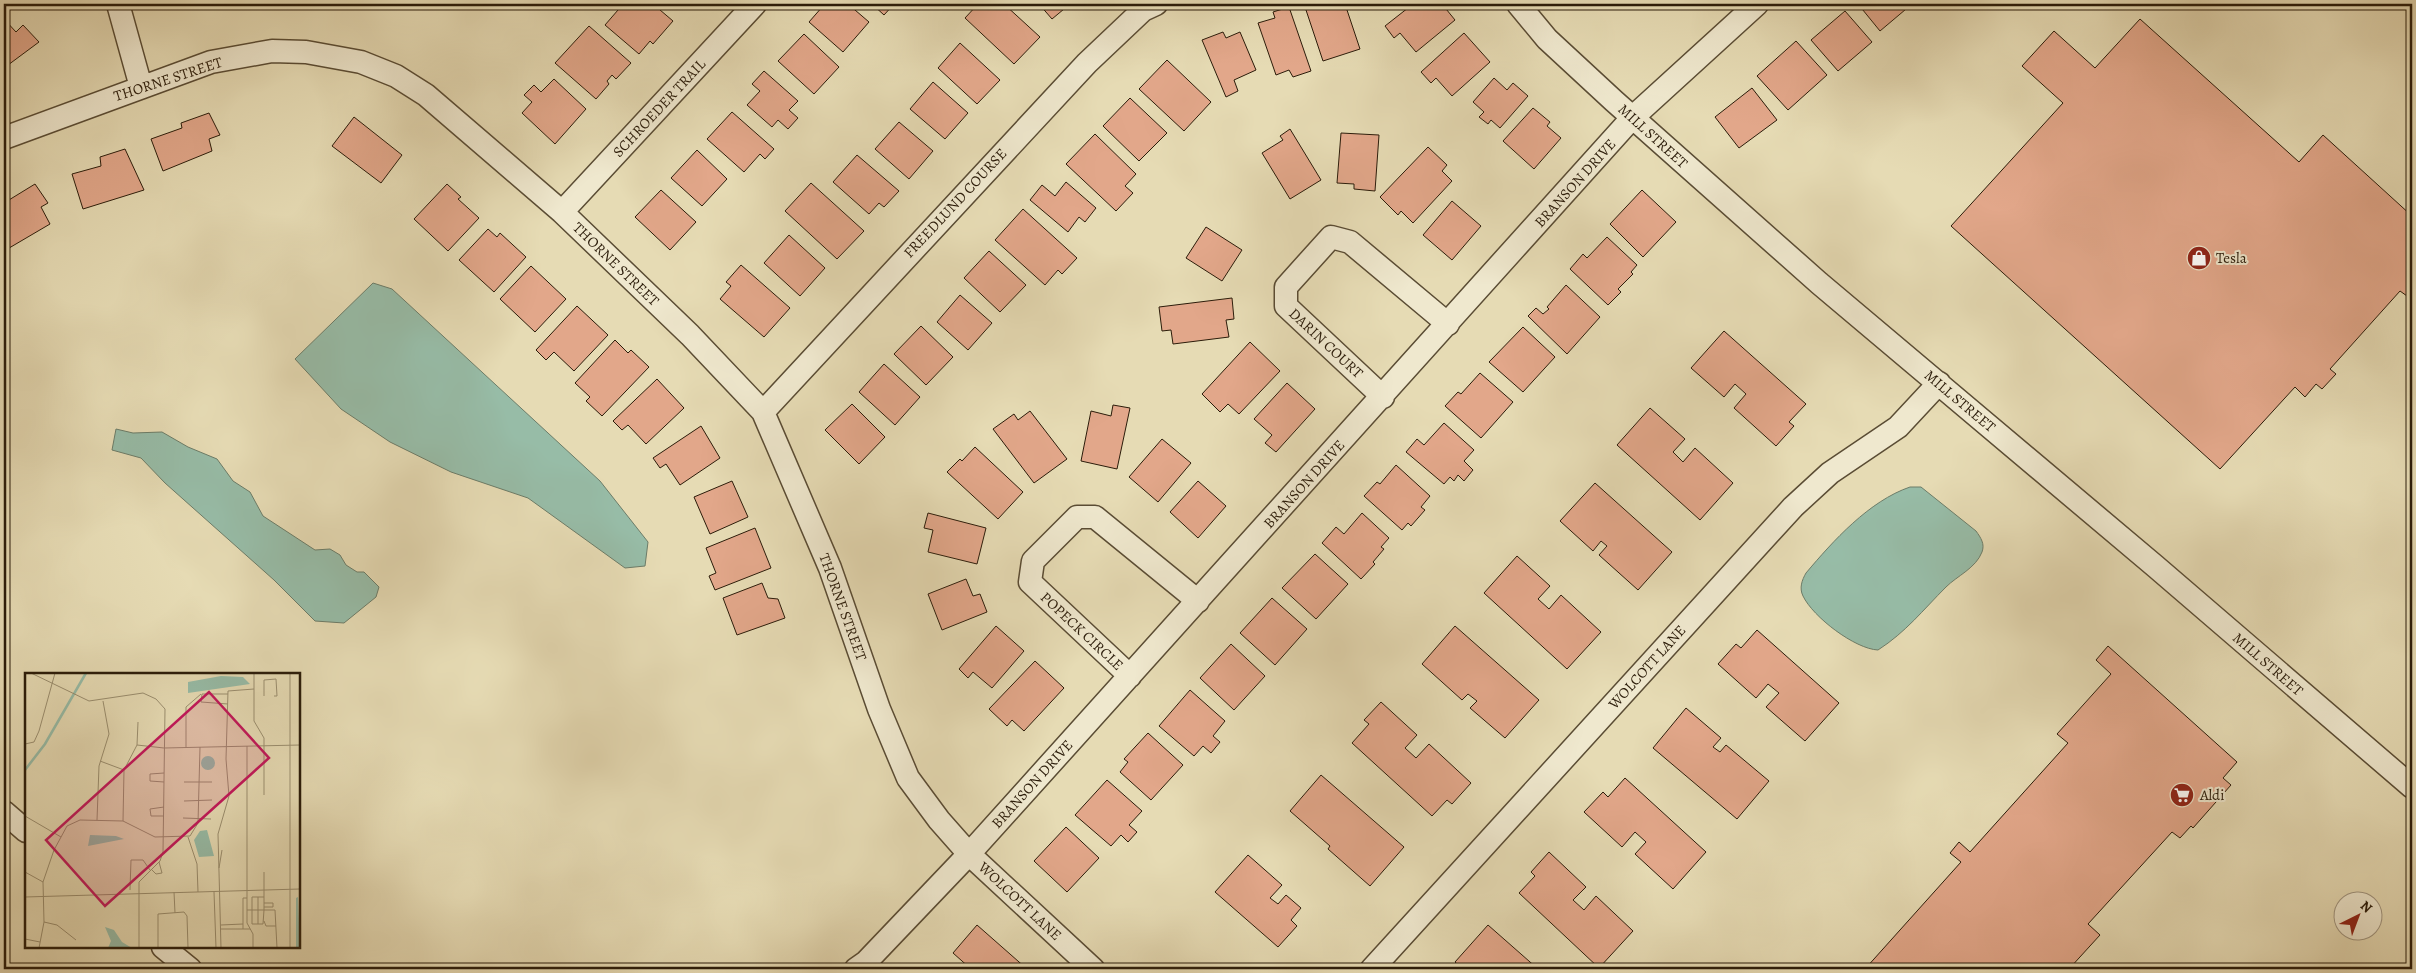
<svg xmlns="http://www.w3.org/2000/svg" width="2416" height="973" font-family="Alegreya,serif">
<rect width="100%" height="100%" fill="#e6dbb4"/>
<filter id="stains"><feTurbulence type="fractalNoise" baseFrequency=".004" numOctaves="4"/><feColorMatrix values="0 0 0 0 .2 0 0 0 0 .09 0 0 0 0 .02 0 0 0 .5 -.17"/></filter>
<radialGradient id="worn" r=".72"><stop offset=".6" stop-color="#630" stop-opacity="0"/><stop offset="1" stop-color="#630" stop-opacity=".3"/></radialGradient>
<!-- water -->
<path fill="#97bca7" stroke="#6c7c68" d="M373,283L392,289L600,481L648,542L645,566L625,568L528,498L451,472L390,442L341,409L295,359Z
M116,429L133,433L162,432L188,447L217,459L233,481L250,492L263,516L315,550L330,549L340,555L346,565L357,572H364L379,587L376,597L344,623L315,621L274,580L165,483L141,458L112,450Z
M1910,487H1921L1976,531C1981,538 1985,544 1982,552C1976,568 1957,576 1946,587C1923,610 1906,632 1878,650C1855,649 1813,617 1803,596C1799,588 1802,580 1806,573C1833,541 1869,501 1910,487Z"/>
<!-- building -->
<path fill="#e2a78a" stroke="#2b1c0a" d="M610,4H653L673,21L653,44L650,41L639,54L605,25L618,10Z
M832,4H848L869,22L843,52L809,22L823,6L827,10Z
M872,4H894L884,15Z
M978,4L986,8L990,4H1004L1040,37L1014,64L965,18Z
M1039,4H1070L1052,19Z
M1304,4H1345L1360,49L1323,61Z
M1413,4H1442L1455,20L1416,52L1400,33L1394,38L1385,26Z
M1858,4H1912L1880,31Z
M1289,7L1311,71L1293,77L1289,70L1276,75L1258,23L1275,18L1273,12Z
M1845,11L1872,42L1838,71L1811,40Z
M4,19L16,32L23,25L39,42L4,68Z
M2140,19L2299,162L2323,135L2412,216V290L2407,296L2400,291L2330,369L2336,374L2322,389L2316,384L2305,397L2295,387L2220,469L1951,226L2063,103L2022,66L2054,31L2095,68Z
M589,26L631,63L616,79L612,75L607,81L609,84L596,99L555,63Z
M1223,32L1226,38L1240,32L1256,70L1234,80L1238,91L1226,97L1202,40Z
M1464,33L1490,62L1452,96L1436,78L1431,83L1421,72Z
M804,34L839,67L814,94L778,61Z
M1796,41L1827,75L1788,110L1757,76Z
M960,43L1000,80L977,104L938,68Z
M1167,60L1211,102L1184,131L1139,89Z
M764,71L798,101L789,110L798,118L788,129L778,120L772,127L747,105L760,91L752,84Z
M1494,78L1507,90L1513,83L1528,96L1500,128L1491,120L1488,124L1479,117L1484,112L1473,102Z
M554,79L586,109L555,144L522,113L532,102L524,95L534,85L541,92Z
M933,82L968,113L945,139L910,109Z
M1752,88L1777,120L1739,148L1715,117Z
M1130,98L1167,133L1139,161L1103,126Z
M1533,108L1550,122L1547,126L1561,138L1534,169L1503,141Z
M732,112L774,149L765,159L760,154L744,172L707,139Z
M209,113L220,135L209,139L212,151L163,171L151,139L182,128L181,123Z
M354,117L402,155L381,183L332,146Z
M899,122L933,151L909,179L875,149Z
M1290,129L1321,180L1290,199L1262,153L1283,140L1280,136Z
M1341,133L1379,135L1375,191L1354,189V184L1337,183Z
M1095,134L1136,174L1125,186L1133,193L1116,211L1066,164Z
M1428,147L1447,165L1442,171L1452,181L1413,223L1401,211L1398,215L1380,197Z
M125,149L144,190L83,209L72,174L101,166L100,157Z
M697,150L727,179L702,206L671,178Z
M857,155L899,191L884,207L879,203L869,214L833,182Z
M1066,182L1096,208L1085,222L1079,217L1068,232L1030,200L1042,185L1055,196Z
M811,183L864,231L837,259L785,211Z
M35,184L48,203L41,207L50,224L4,251V203Z
M447,184L461,197L458,199L479,218L448,251L414,219Z
M661,190L696,222L670,250L635,217Z
M1642,190L1676,222L1643,257L1610,224Z
M1452,201L1481,226L1452,260L1423,235Z
M1023,209L1077,258L1062,274L1058,270L1045,285L995,240Z
M1206,227L1242,250L1222,281L1186,258Z
M488,229L497,237L500,233L526,257L494,292L459,260Z
M789,235L825,268L800,296L764,263Z
M1607,237L1637,265L1631,272L1633,274L1618,289L1621,292L1608,305L1570,269L1583,254L1587,258Z
M989,251L1026,285L1000,312L964,278Z
M741,265L790,308L764,337L720,299L731,286L726,282Z
M531,266L566,299L535,332L500,299Z
M1566,285L1600,317L1567,354L1528,316L1536,308L1543,314L1549,309L1547,307Z
M960,295L992,323L968,350L937,322Z
M1232,298L1234,319L1226,320L1229,337L1173,344L1171,330L1162,331L1159,307Z
M577,306L608,335L574,371L554,352L546,360L536,350Z
M921,326L953,357L926,385L894,354Z
M1523,327L1555,357L1523,392L1489,362Z
M1724,331L1806,404L1789,422L1794,426L1776,446L1734,408L1746,394L1735,384L1724,397L1691,368Z
M615,340L628,353L631,350L649,367L602,416L586,401L590,397L575,383Z
M1250,342L1280,371L1239,414L1228,404L1220,412L1202,394Z
M884,364L920,397L895,425L859,392Z
M1480,373L1513,402L1481,438L1445,406L1458,392L1461,394Z
M657,379L684,408L646,444L628,425L622,430L613,421Z
M1287,383L1315,409L1276,452L1265,443L1272,435L1254,419Z
M852,404L885,437L859,464L825,430Z
M1113,405L1130,408L1117,469L1081,461L1091,411L1111,416Z
M1650,408L1685,439L1673,452L1683,462L1695,448L1733,483L1700,520L1617,445Z
M1030,411L1067,459L1034,483L993,429L1014,414L1018,420Z
M1444,423L1474,450L1464,461L1473,470L1464,481L1458,475L1454,481L1450,477L1444,484L1406,452L1417,439L1424,445Z
M701,426L720,458L680,485L666,464L660,468L653,458Z
M1162,439L1191,463L1158,502L1129,477Z
M975,447L1023,492L998,519L947,472L960,459L962,461Z
M1396,465L1430,496L1421,507L1425,510L1411,526L1408,523L1402,530L1364,496L1377,482L1380,484Z
M732,481L748,517L710,534L694,497Z
M1198,481L1226,506L1198,538L1170,512Z
M1595,483L1672,552L1638,590L1599,555L1607,546L1601,541L1593,551L1560,521Z
M928,513L986,528L977,564L928,552L933,530L924,528Z
M1362,513L1389,538L1381,547L1384,549L1373,562L1375,564L1361,579L1322,543L1336,527L1344,534Z
M755,528L771,568L715,590L709,576L716,573L706,548Z
M1315,554L1348,584L1316,619L1282,588Z
M1517,556L1550,586L1538,599L1549,609L1561,595L1601,632L1567,669L1484,593Z
M966,579L973,596L980,594L987,612L942,630L928,594Z
M762,583L768,598L778,599L785,618L737,635L723,598Z
M1272,598L1307,629L1275,665L1240,633Z
M996,626L1024,651L992,688L973,672L968,678L959,669Z
M1455,626L1539,700L1505,738L1470,708L1477,701L1468,694L1462,700L1422,664Z
M1757,630L1839,703L1805,741L1766,707L1779,693L1768,684L1756,698L1718,664L1736,644L1741,648Z
M1231,644L1265,676L1234,710L1200,678Z
M2108,646L2237,762L2223,778L2231,785L2193,828L2191,826L2180,838L2172,832L2088,924L2100,935L2069,969H1865L1961,862L1950,853L1959,842L1970,852L2068,743L2057,734L2111,674L2096,660Z
M1035,661L1064,688L1024,731L1012,720L1007,726L989,709Z
M1190,690L1225,721L1213,736L1220,742L1211,753L1203,746L1194,756L1159,726Z
M1381,702L1417,735L1405,748L1416,758L1429,744L1471,783L1452,804L1447,800L1432,816L1352,743L1369,724L1364,720Z
M1686,708L1721,738L1713,747L1720,752L1726,745L1769,781L1737,819L1653,748Z
M1148,733L1183,765L1151,800L1120,772L1128,762L1124,759Z
M1321,775L1404,847L1370,886L1328,849L1330,846L1290,811Z
M1625,778L1706,852L1673,889L1635,854L1646,842L1635,832L1622,847L1584,812L1603,792L1608,797Z
M1107,780L1142,811L1129,825L1137,832L1128,842L1121,835L1111,846L1075,815Z
M1066,827L1099,858L1067,892L1034,861Z
M1549,852L1586,887L1573,900L1584,910L1596,896L1633,931L1599,968L1519,893L1535,876L1531,872Z
M1248,855L1282,885L1270,898L1278,904L1286,895L1301,908L1291,920L1297,926L1278,947L1215,892Z
M977,925L1027,969H971L953,953Z
M1488,925L1538,969H1463L1455,962Z"/>
<g fill="none" stroke-linecap="round" stroke-linejoin="round">
<!-- minor casing -->
<g stroke="#5a4c34" stroke-width="25">
<path id="minor" d="M118,4L141,87
M1518,4L1547,39L1614,101L1819,283L2155,566L2412,787
M4,138L211,62L272,51L306,52L361,62L396,76L426,95L562,212L690,335L763,412L830,568L879,709L908,778L939,820L969,854L1093,969
M562,212L755,4
M1383,397L1286,306V287L1331,237L1350,242L1448,324
M763,412L1087,63L1143,10L1156,4
M1130,676L1030,582L1033,561L1077,517H1095L1198,601
M4,812L26,831
M163,947L190,969
M856,969L866,962L969,854L1632,118L1757,4
M1372,969L1793,507L1830,473L1898,427L1939,383"/>
</g>
<!-- minor -->
<use href="#minor" stroke="#efe8ce" stroke-width="22"/>
</g>
<!-- icons -->
<defs>
<g id="shop-disc" transform="scale(1.25)"><circle r="9.5" fill="#8f2418" stroke="#efe8ce"/><path d="M-5-2.5h2.3a2.7 3.5 0 0 1 5.4 0H5L5.5 6h-11ZM-1.5-2.5h3a1.5 2.3 0 0 0-3 0Z" fill="#fff"/></g>
<g id="supermarket-disc" transform="scale(1.25)"><circle r="9.5" fill="#8f2418" stroke="#efe8ce"/><path d="M-6-5.5h2.5l.6 2H6L4.5 2H-2.5L-4.4-4H-6ZM-1.5 3.2a1.3 1.3 0 1 0 .1 0ZM3 3.2a1.3 1.3 0 1 0 .1 0Z" fill="#fff"/></g>
</defs>
<g fill-rule="evenodd">
<use href="#shop-disc" x="2199" y="258"/>
<use href="#supermarket-disc" x="2182" y="795"/>
</g>
<g text-anchor="middle" stroke-width="4" stroke-linejoin="round" paint-order="stroke">
<!-- street labels -->
<g font-size="15" fill="#2b1c0a" stroke="#efe8ce">
<text transform="translate(168 79) rotate(-18)" y="5">THORNE STREET</text>
<text transform="translate(659 108) rotate(-47)" y="5">SCHROEDER TRAIL</text>
<text transform="translate(1653 136) rotate(42)" y="5">MILL STREET</text>
<text transform="translate(1575 183) rotate(-48)" y="5">BRANSON DRIVE</text>
<text transform="translate(955 203) rotate(-47)" y="5">FREEDLUND COURSE</text>
<text transform="translate(616 264) rotate(44)" y="5">THORNE STREET</text>
<text transform="translate(1326 343) rotate(43)" y="5">DARIN COURT</text>
<text transform="translate(1960 401) rotate(40)" y="5">MILL STREET</text>
<text transform="translate(1304 484) rotate(-48)" y="5">BRANSON DRIVE</text>
<text transform="translate(843 607) rotate(70)" y="5">THORNE STREET</text>
<text transform="translate(1082 631) rotate(43)" y="5">POPECK CIRCLE</text>
<text transform="translate(2268 664) rotate(41)" y="5">MILL STREET</text>
<text transform="translate(1647 667) rotate(-48)" y="5">WOLCOTT LANE</text>
<text transform="translate(1032 784) rotate(-48)" y="5">BRANSON DRIVE</text>
<text transform="translate(1020 901) rotate(43)" y="5">WOLCOTT LANE</text>
</g>
<!-- poi labels -->
<g font-size="15" fill="#2b1c0a" stroke="#efe8ce" text-anchor="start">
<text x="2216" y="263">Tesla</text>
<text x="2200" y="800">Aldi</text>
</g>
</g>
<!-- overview -->
<g transform="translate(25 673)">
<rect width="275" height="275" fill="#e6dbb4"/>
<path d="M196,3L218,4L225,11L163,20V9ZM176 90a7 7 0 1 1 14 0a7 7 0 1 1-14 0ZM182,157L189,183L174,184L169,167L175,158ZM65,162L91,163L99,166L63,173ZM273,224L275,275H271V225ZM80,254L89,257L97,269L107,275H83L86,268Z" fill="#97bca7"/>
<path fill="none" stroke="#97bca7" stroke-width="2.5" d="M0,97L20,71L61,0"/>
<path fill="none" stroke="#9b8f70" stroke-width="1" d="M6,0L64,28L118,20L131,26L140,36L138,179L135,188L114,209V275M229,0V48L239,65V122M265,0V275M203,21H177L176,29L203,31M239,23V7L251,6L252,23H249M0,71L9,69L14,58L30,0M112,72L139,75L275,72M222,73V250L228,261V275M161,75V34L176,21M75,88L99,97M139,100L125,101V108L139,109M159,109H187M159,128L187,127M0,143L36,164M138,143H126L125,136L139,134M158,145L186,146M72,147L74,93L84,61L78,28M98,148L99,97L112,72L113,49M163,164L172,191L173,219M194,195L197,177M126,196L131,201L137,200L134,189M0,199L18,209M239,199V237H250L252,275M105,217L106,187H118L125,197M149,219L150,240M189,219L191,275M0,224L275,216M239,230H248V234H239M222,237H239L238,251H233V224M239,248L241,253H251M19,249L32,252L51,267M233,251H227V224H239M196,252L218,251M196,256H225M218,256V225H222M0,266L15,269M14,275L19,249L18,209L29,177L42,153L55,147L98,148L130,164L165,163L173,150L175,74M133,275V241L159,239L162,243L163,275M196,275L193,161L204,123L201,86L203,18L229,16"/>
<path fill="#c2185b" fill-opacity="0.15" stroke="#c2185b" stroke-width="2.5" d="M184,19L244,85L80,233L21,167Z"/>
<rect width="275" height="275" fill="none" stroke="#2b1c0a" stroke-width="2.5"/>
</g>
<!-- margin -->
<rect width="2416" height="973" fill="none" stroke="#e6dbb4" stroke-width="20"/>
<rect x="5" y="5" width="2406" height="963" fill="none" stroke="#2b1c0a" stroke-width="2.5"/>
<rect x="10" y="10" width="2396" height="953" fill="none" stroke="#2b1c0a"/>
<!-- north arrow -->
<g transform="translate(2358 916) rotate(42)"><circle r="24" fill="#efe8ce" stroke="#a19680"/>
<path d="M0-4L9 19L0 12L-9 19Z" fill="#8f2418"/>
<text y="-8" font-size="14" font-weight="bold" text-anchor="middle" fill="#2b1c0a">N</text>
</g>
<rect width="100%" height="100%" filter="url(#stains)"/>
<rect width="100%" height="100%" fill="url(#worn)"/>
</svg>
